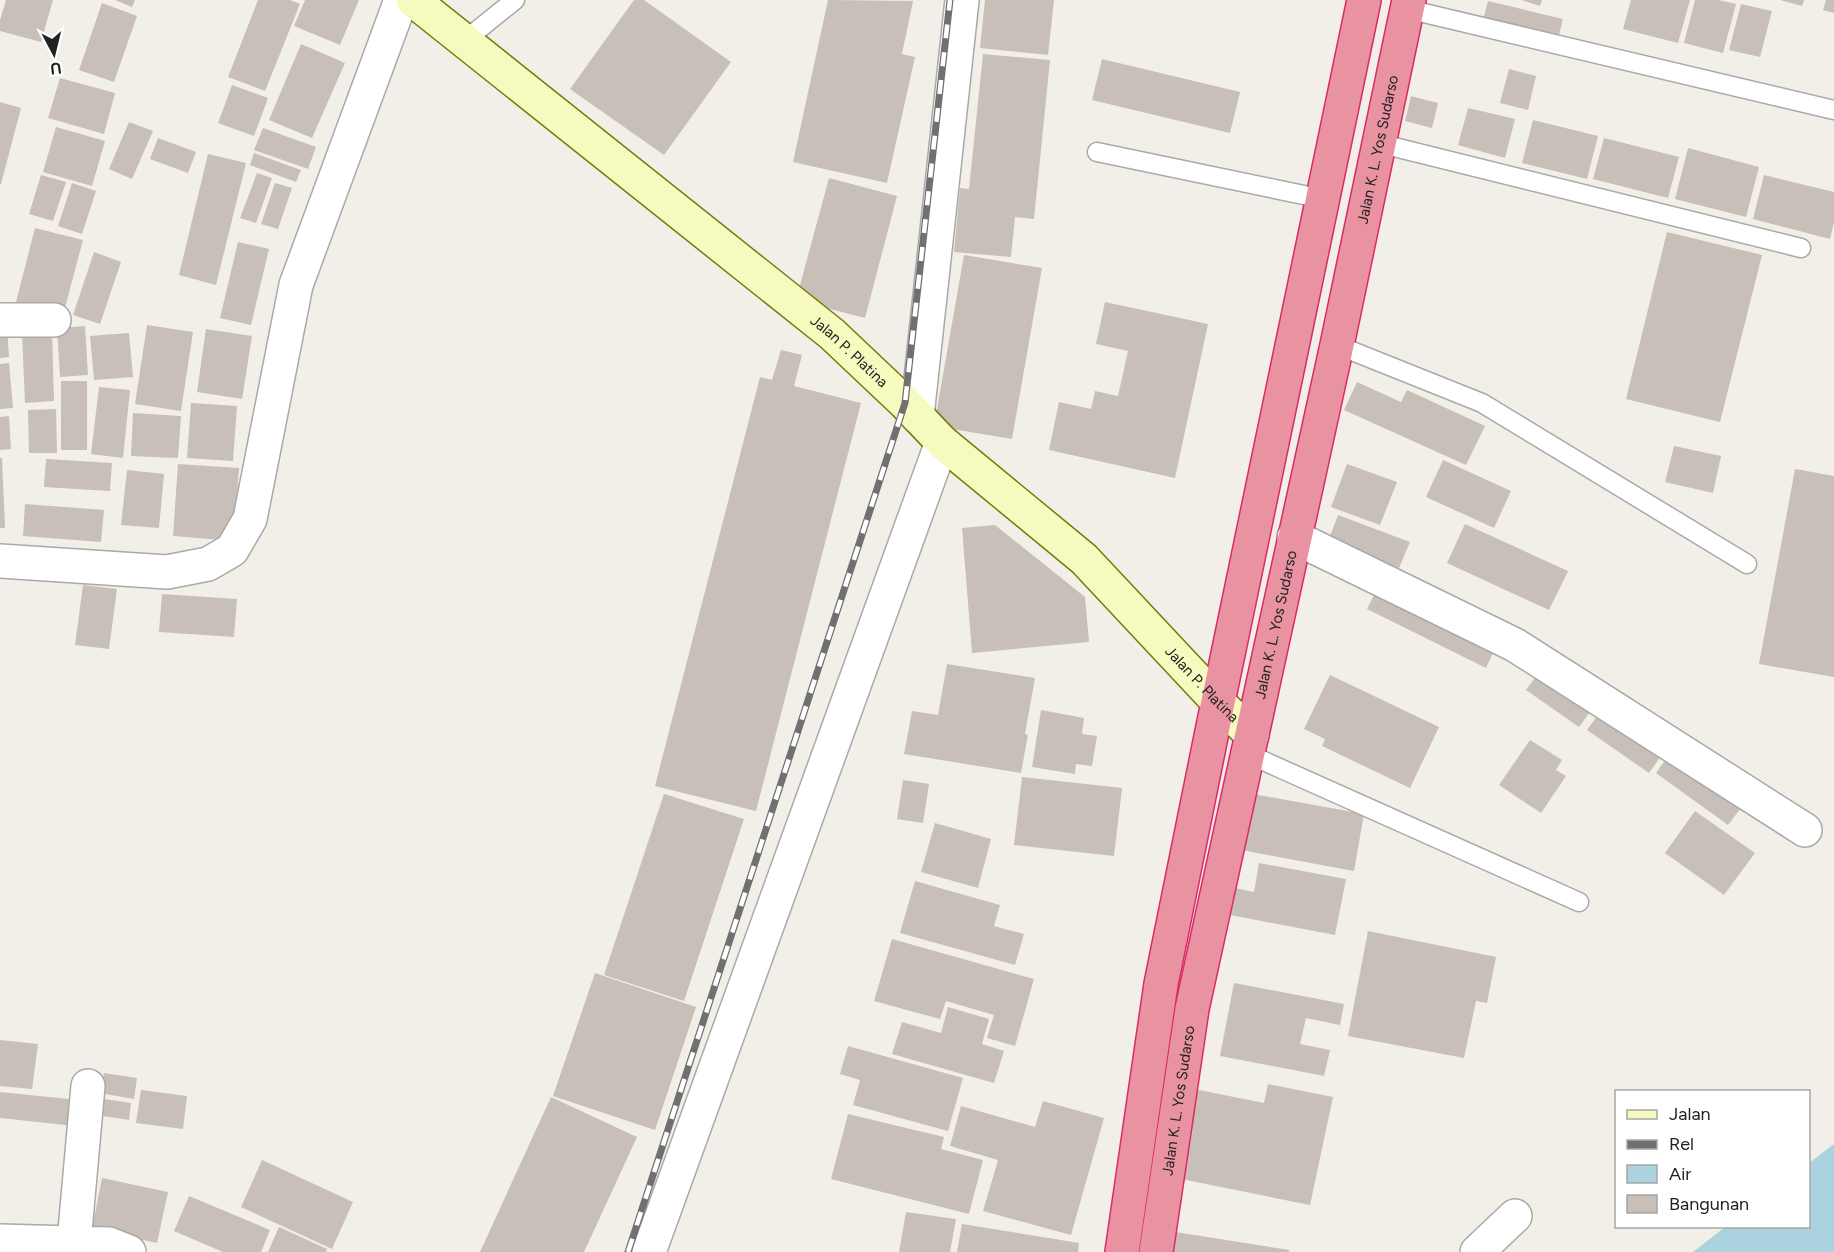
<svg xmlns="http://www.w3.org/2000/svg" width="1834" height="1252" font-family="Figtree,sans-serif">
<rect width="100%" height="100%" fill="#f2efe9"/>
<!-- water -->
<path fill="#aad3df" d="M1834,1144V1252H1693L1725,1227L1808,1226L1809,1163Z"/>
<!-- building -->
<path fill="#c7bfb8" d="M6,0H53L41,42L0,31V20Z
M115,0H135L132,7Z
M258,0H290L300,4L265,91L228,77Z
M305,0H359L340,45L294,26Z
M634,0H644L731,62L664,155L570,89Z
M828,0L913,1L902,54L915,57L887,183L793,162Z
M985,0H1054L1048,55L980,48Z
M1522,0H1542L1540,6Z
M1631,0H1690L1678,43L1623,29Z
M1695,0H1719L1736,4L1723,53L1684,43Z
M1780,0H1804L1802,6Z
M1826,0H1834V13L1823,10Z
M1488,1L1563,19L1557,43L1482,24Z
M102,3L137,16L114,82L79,70Z
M1741,4L1772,11L1760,57L1729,50Z
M301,44L345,63L312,138L269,120Z
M983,54L1050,60L1034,219L1015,217L1011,257L954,252L960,188L969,189Z
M1102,59L1240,92L1230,133L1092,100Z
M1509,69L1536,76L1528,110L1500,103Z
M60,78L115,93L104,134L48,118Z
M232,85L268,98L254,136L218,123Z
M1411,96L1438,103L1432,128L1405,121Z
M0,102L21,108L1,184H0Z
M1468,108L1515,119L1505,158L1458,145Z
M1533,120L1598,136L1587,179L1522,163Z
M129,122L153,131L132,179L109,169Z
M56,127L105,141L92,186L43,172Z
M263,128L316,147L308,169L254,150Z
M158,138L196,152L188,173L150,159Z
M1604,138L1679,157L1668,198L1593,179Z
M1688,148L1759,167L1746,217L1675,199Z
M254,153L301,170L296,182L250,165Z
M208,154L246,163L216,285L179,275Z
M257,173L272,178L256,223L240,218Z
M41,175L66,182L53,221L29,214Z
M1764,175L1834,192V222L1830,239L1753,219Z
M829,178L897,196L865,318L796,300Z
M72,183L96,191L82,234L58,226Z
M275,183L292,188L278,229L261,224Z
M35,228L83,240L62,319L15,306Z
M1667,232L1762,255L1720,422L1626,399Z
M238,242L269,249L251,325L220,318Z
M94,252L121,262L100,324L73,315Z
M964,255L1042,268L1012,439L934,426Z
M1105,302L1208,324L1175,478L1049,450L1059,402L1091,409L1095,391L1118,396L1128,351L1096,344Z
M7,324L9,357L0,358V325Z
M147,325L193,332L181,411L135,404Z
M85,326L88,375L60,377L57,328Z
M206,329L252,336L242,399L197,392Z
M52,331L54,401L25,403L22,333Z
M129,333L133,377L94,380L90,336Z
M781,350L802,355L794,386L861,403L756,811L655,786L760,377L772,380Z
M9,363L13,408L0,409V364Z
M61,381H87V450H61Z
M1357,382L1401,402L1407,390L1485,426L1466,465L1344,410Z
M99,387L130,390L123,458L91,454Z
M191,403L237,406L233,461L187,458Z
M56,409L57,453H29L28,410Z
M133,413L181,416L178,458L131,456Z
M9,416L11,449L0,450V417Z
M1674,446L1721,456L1713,493L1665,482Z
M0,458H2L5,528H0Z
M46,459L112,463L110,491L44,487Z
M1443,460L1511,491L1494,528L1426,497Z
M178,464L239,468L234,541L173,536Z
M1347,464L1397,482L1380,525L1331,507Z
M1795,469L1834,476V677L1759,664Z
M127,470L164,474L159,528L121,525Z
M25,504L104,510L101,542L23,536Z
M1338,515L1410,542L1399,568L1328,542Z
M1465,524L1568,571L1549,610L1447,563Z
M995,525L1085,597L1089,642L972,653L962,528Z
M1381,581L1499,640L1486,668L1367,609Z
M83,585L117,589L109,649L75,645Z
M162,594L237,599L234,637L159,632Z
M947,664L1035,678L1025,734L1028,735L1021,773L904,754L912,711L938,715Z
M1543,667L1595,705L1579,727L1526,690Z
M1330,675L1439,727L1410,788L1322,746L1325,739L1304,729Z
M1605,705L1666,749L1649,773L1587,730Z
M1041,710L1084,718L1082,734L1097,736L1092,766L1076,764L1075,774L1032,767Z
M1530,740L1562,760L1556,770L1566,776L1541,813L1499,785Z
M1673,749L1746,801L1728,825L1656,773Z
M1022,777L1122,788L1114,856L1014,845Z
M903,780L929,784L923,823L897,819Z
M664,794L744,819L684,1001L604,975Z
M1253,794L1364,814L1354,871L1241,850Z
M1695,811L1755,853L1724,895L1665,853Z
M935,823L991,839L978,888L921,872Z
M1259,863L1346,879L1335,935L1230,915L1235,888L1254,892Z
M915,881L1000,905L994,926L1024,934L1015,965L900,933Z
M1368,931L1496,957L1487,1003L1476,1001L1464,1058L1348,1036Z
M892,939L1034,979L1015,1046L987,1038L994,1015L946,1001L940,1019L874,1001Z
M595,973L696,1007L655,1130L553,1096Z
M1234,983L1344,1004L1340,1025L1306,1018L1300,1044L1330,1050L1324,1076L1220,1056Z
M948,1007L989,1019L982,1044L1004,1051L994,1083L892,1054L902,1022L941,1033Z
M0,1040L38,1044L32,1089L0,1086Z
M848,1046L963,1078L948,1131L853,1105L860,1080L840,1074Z
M104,1073L137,1078L134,1099L100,1093Z
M1268,1084L1333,1097L1310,1205L1176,1178L1194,1089L1264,1103Z
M141,1090L187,1096L183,1129L136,1123Z
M0,1092L78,1100L75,1126L0,1118Z
M551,1097L637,1137L584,1252H480Z
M98,1098L131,1103L129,1120L96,1115Z
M1043,1101L1104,1118L1071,1235L983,1211L998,1160L950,1146L961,1106L1035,1127Z
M848,1114L944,1137L941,1149L983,1160L969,1214L831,1179Z
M262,1160L353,1202L332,1249L241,1207Z
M102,1178L168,1192L157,1243L92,1229Z
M189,1196L270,1230L261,1252H223L174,1231Z
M906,1212L956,1219L950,1252H899Z
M962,1224L1079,1243L1078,1252H957Z
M279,1227L327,1249L326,1252H268Z
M1169,1231L1289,1250V1252H1165Z"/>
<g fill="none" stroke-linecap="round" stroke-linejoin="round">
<!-- lane casing -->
<g stroke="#a9a9a9" stroke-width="21">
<path id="lane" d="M1407,9L1834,110
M464,41L515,0
M1378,143L1801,248
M1097,152L1323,199
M1337,345L1482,403L1747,564
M1248,754L1579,902"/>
</g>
<!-- street casing -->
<g stroke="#a9a9a9" stroke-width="36">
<path id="street" d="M0,320H54
M917,416L962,0
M1294,537L1515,645L1805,830
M0,561L167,572L208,564L232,550L250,519L296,285L401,0
M0,1241L109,1244L129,1252
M74,1242L88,1086
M649,1252L942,442
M1477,1252L1515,1216"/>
</g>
<!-- secondary casing -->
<g stroke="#707d05" stroke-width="36">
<g id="secondary">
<path id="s1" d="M413,0L832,334L905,403L942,442L1084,559L1218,702L1252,735"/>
</g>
</g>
<!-- highway casing -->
<g stroke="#dc2a67" stroke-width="36">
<g id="highway">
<path d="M1122,1252L1161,984L1218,702L1364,0"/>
<path id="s2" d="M1156,1252L1192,1009L1337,345L1409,0"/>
</g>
</g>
<!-- lane -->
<use href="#lane" stroke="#fff" stroke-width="18"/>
<!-- street -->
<use href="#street" stroke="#fff" stroke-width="33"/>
<!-- secondary -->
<use href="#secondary" stroke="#f7fabf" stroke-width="33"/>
<!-- highway -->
<use href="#highway" stroke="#e892a2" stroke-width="33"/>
<!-- rail casing -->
<g stroke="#707070" stroke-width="7">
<path id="rail" d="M628,1252L905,403L950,0"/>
</g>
<!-- rail -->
<use href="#rail" stroke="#fff" stroke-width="4.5" stroke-dasharray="14" stroke-linecap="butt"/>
</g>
<g text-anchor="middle" stroke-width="4.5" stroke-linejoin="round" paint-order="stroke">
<!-- street labels -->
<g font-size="15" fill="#222" stroke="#fff">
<text dy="5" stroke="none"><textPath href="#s2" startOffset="1125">Jalan K. L. Yos Sudarso</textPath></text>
<text dy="5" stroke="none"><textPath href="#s1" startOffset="560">Jalan P. Platina</textPath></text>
<text dy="5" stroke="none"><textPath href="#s2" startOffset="639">Jalan K. L. Yos Sudarso</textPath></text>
<text dy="5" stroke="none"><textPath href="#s1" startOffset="1046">Jalan P. Platina</textPath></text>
<text dy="5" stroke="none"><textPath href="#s2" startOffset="153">Jalan K. L. Yos Sudarso</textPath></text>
</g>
</g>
<!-- legend -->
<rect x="1615" y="1090" width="195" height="138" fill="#ffffff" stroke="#a7a7a7" stroke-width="1.5"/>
<rect x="1627" y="1110" width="30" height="9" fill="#f7fabf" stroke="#a7a7a7" stroke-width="1.5"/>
<text x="1669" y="1120" font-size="18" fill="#222222">Jalan</text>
<rect x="1627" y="1140" width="30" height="9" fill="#707070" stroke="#a7a7a7" stroke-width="1.5"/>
<text x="1669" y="1150" font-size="18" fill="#222222">Rel</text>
<rect x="1627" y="1165" width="30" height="18" fill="#aad3df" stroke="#a7a7a7" stroke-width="1.5"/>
<text x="1669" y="1180" font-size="18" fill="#222222">Air</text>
<rect x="1627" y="1195" width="30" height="18" fill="#c7bfb8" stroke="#a7a7a7" stroke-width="1.5"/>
<text x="1669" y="1210" font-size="18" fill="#222222">Bangunan</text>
<!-- north arrow -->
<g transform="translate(54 54) rotate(173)" stroke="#ffffff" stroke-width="4.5" paint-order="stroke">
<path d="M0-4.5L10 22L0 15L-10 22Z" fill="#222222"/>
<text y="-9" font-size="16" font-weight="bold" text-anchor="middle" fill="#222222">U</text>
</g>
</svg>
